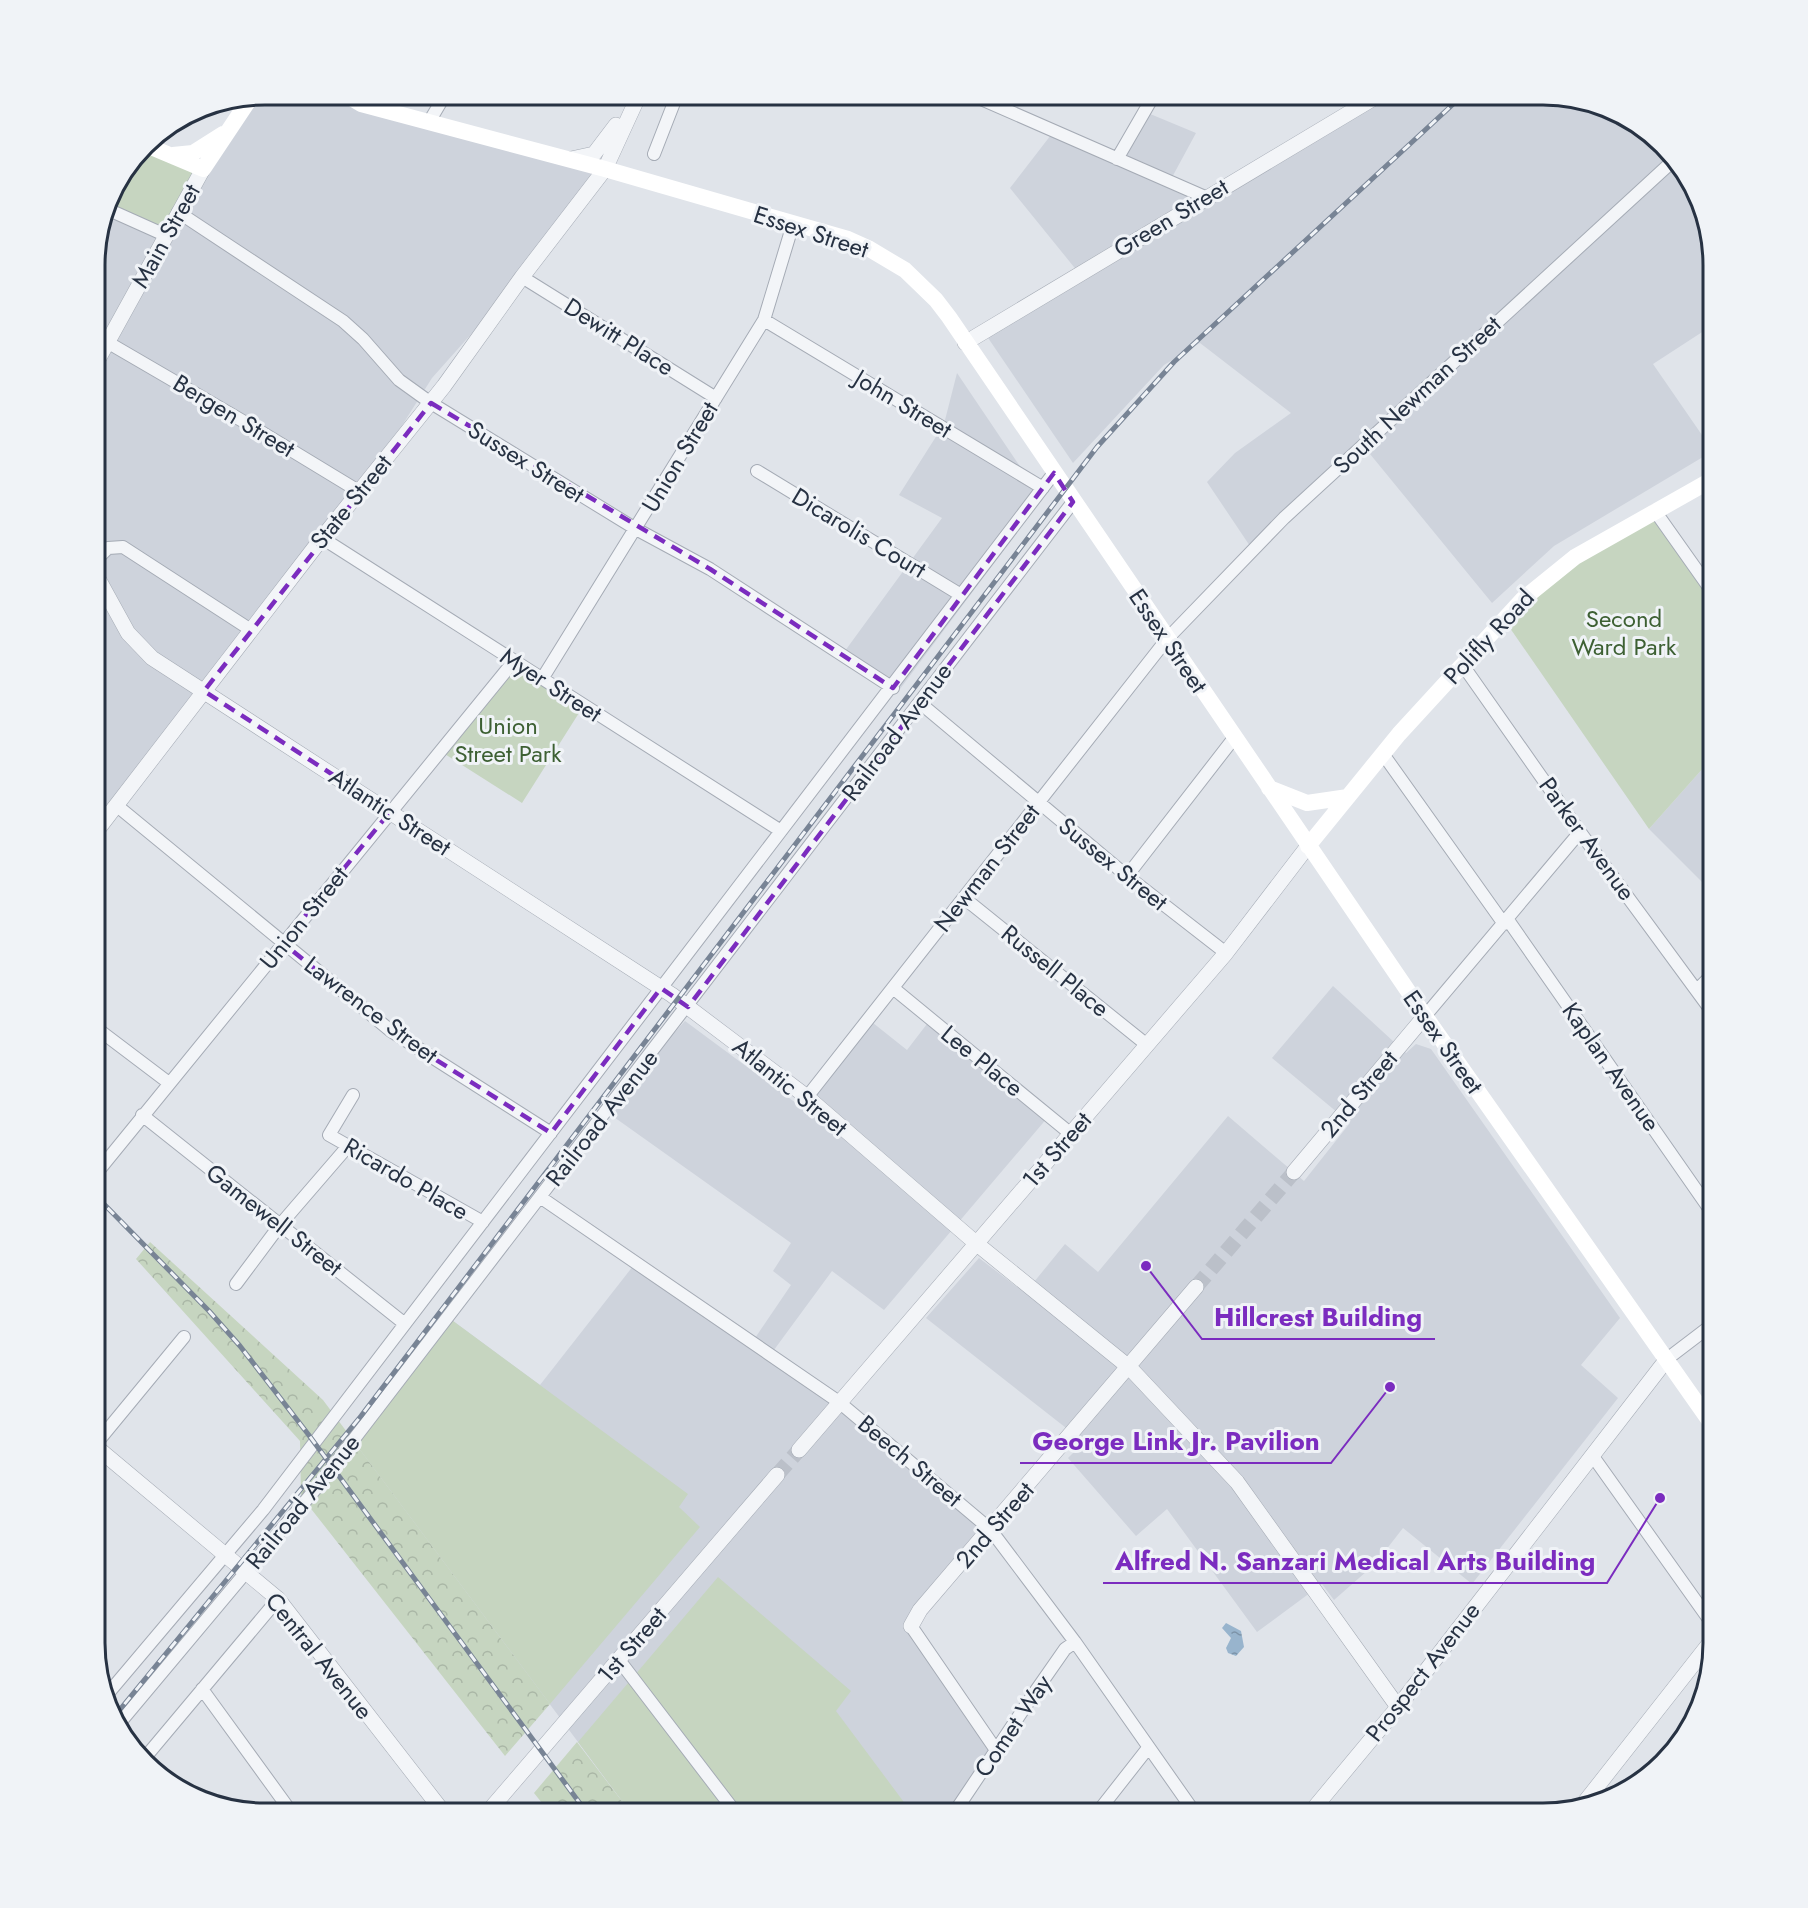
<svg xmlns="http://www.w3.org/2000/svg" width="1808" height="1908" font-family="Jost,sans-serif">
<defs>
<pattern id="forest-crowns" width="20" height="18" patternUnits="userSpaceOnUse" patternTransform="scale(1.5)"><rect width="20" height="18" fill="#c6d5c0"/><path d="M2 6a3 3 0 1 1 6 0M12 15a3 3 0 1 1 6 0" fill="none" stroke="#aab7a6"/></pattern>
<pattern id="water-ripples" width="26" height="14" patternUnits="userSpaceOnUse" patternTransform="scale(1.5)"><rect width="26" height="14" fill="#98b4cd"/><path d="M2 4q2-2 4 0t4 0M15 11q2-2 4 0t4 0" fill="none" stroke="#7c93a8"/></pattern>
</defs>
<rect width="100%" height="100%" fill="#e0e4ea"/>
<!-- built -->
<path fill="#ced3dc" d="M265,95H346L605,169L522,277L432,378L360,492L95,833V253L107,209L165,235L249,98Z
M1361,95H1554L1619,112L1671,153L1704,210L1713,264V325L1653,364L1713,451L1554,546L1492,603L1361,443L1254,552L1207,482L1235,453L1291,413L1200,343L1164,365L1073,463L984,332L1078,272L1010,188L1054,131L1115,157L1143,111L1196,133L1170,181L1208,195L1368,98Z
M957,373L1042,499L900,689L842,655L942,518L899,495L944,424Z
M1713,757V893L1649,829Z
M1333,986L1406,1053L1416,1044L1431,1049L1620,1318L1581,1365L1618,1398L1472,1584L1403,1528L1375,1564L1334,1600L1322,1584L1257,1632L1167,1509L1136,1536L1068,1458L1084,1442L926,1318L979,1258L1025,1293L1065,1244L1098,1272L1228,1116L1304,1181L1350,1123L1272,1058Z
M868,1019L907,1050L930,1020L1048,1117L884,1310L832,1271L771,1354L990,1529L909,1625L996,1750L954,1813H631L349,1435L445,1315L540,1385L637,1261L753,1341L791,1285L773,1271L791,1243L604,1110L685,1021L800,1106Z"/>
<!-- forest -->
<path fill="url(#forest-crowns)" d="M150,1242L323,1400L550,1704L505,1756L301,1496L300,1441L136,1259Z
M577,1742L631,1813H550L534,1793Z"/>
<!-- park -->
<path fill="#c6d5c0" d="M146,145L203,169L165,235L107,209L112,190Z
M1655,511L1713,593V757L1649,829L1503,618L1523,599Z
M514,661L584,705L522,803L440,751Z
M445,1315L688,1494L679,1507L700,1527L550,1704L349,1435Z
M718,1577L851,1691L836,1711L912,1813H631L578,1742Z"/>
<!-- water -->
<path fill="url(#water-ripples)" d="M1226,1623L1241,1631L1244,1647L1236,1656L1228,1653L1226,1648L1231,1638L1222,1628Z"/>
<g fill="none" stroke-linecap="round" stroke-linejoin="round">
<!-- tertiary-tunnel -->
<path stroke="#bbc0c9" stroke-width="15" stroke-dasharray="15 8" stroke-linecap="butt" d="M1196,1287L1294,1172
M777,1475L799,1450"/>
<!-- minor casing -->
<g stroke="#a5abb5" stroke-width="14">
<path id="minor" d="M972,95L1205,197
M429,122L445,95
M654,154L677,95
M1117,159L1154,95
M107,209L165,235
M178,212L343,321L363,339L399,380L431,403L636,529L710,569L893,688
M522,277L716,398
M764,320L1043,488
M95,335L253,427L360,492
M757,471L961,595
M1655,511L1713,593
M322,538L781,831
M95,561L108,548L123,547L251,630
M1462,664L1580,832L1713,1013
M542,679L764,320L793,224
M920,703L1127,876L1226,953
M1383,754L1504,924
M116,805L391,1031L551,1133
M1127,876L1234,738
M964,898L1147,1045
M1508,920L1713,1214
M893,988L1071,1134
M1697,990L1713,974
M1425,1016L1580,832
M95,1027L169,1083
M353,1095L329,1135L483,1222
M807,1097L1167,639L1284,518L1675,159
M142,1115L405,1324
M95,1175L514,661
M540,1197L839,1402L990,1529L1075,1642L1195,1813
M236,1284L280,1225L349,1145
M1667,1359L1713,1324
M95,1445L184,1337
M1592,1455L1713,1625
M911,1626L996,1750
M619,1660L736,1813
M202,1689L292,1813
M105,1697L263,1510L1054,473
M118,1725L318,1486L1073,502
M143,1760L278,1599
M954,1813L1035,1692L1065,1649L1075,1642
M1097,1813L1148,1748"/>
</g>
<!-- tertiary casing -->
<g stroke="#a5abb5" stroke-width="16">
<path id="tertiary" d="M571,159L594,154L616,125
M965,343L1379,95
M95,365L203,169
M95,573L128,633L152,658L672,995L807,1097L977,1244L1130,1368L1237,1482L1398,1707
M95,833L322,538L444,386L522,277L605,169L639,95
M1294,1172L1425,1016
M95,1446L278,1599L444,1813
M799,1450L1226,953L1308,846
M911,1626L920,1610L1196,1287
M1581,1807L1713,1639
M487,1813L777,1475
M1310,1813L1398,1707L1667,1359"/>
</g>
<!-- minor -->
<use href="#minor" stroke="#f3f5f8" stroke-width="12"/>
<!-- tertiary -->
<use href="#tertiary" stroke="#f3f5f8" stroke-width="15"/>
<!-- secondary -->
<path stroke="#fff" stroke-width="16" d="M346,95L361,104L605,169L848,239L868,248L905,270L936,300L949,317L1425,1016L1713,1426
M146,145L203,169L251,97
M173,155L193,153L223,134
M1269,788L1307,803L1348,797
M1308,846L1399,734L1523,599L1575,557L1713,479"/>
<!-- rail casing -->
<g stroke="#788495" stroke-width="5">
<path id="rail" d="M95,1195L209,1311L240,1346L308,1434L587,1813
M113,1718L361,1416L1097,447L1174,362L1463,95"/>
</g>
<!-- rail -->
<use href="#rail" stroke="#f0f3f7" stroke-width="3" stroke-dasharray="9" stroke-linecap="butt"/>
</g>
<!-- marked area -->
<path fill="none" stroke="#7b2cbf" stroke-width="4.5" stroke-dasharray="12 8" stroke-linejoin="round" d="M431,403L710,569L893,688L1054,473L1073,502L688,1007L661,988L551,1133L391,1031L283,943L390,812L204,691Z"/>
<g text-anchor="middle" stroke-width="6" stroke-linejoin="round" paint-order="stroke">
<!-- street labels -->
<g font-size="24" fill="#273243" stroke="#f0f3f7">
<text transform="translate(1171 218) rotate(-31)" y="8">Green Street</text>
<text transform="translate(811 232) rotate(18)" y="8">Essex Street</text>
<text transform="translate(166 236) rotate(-61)" y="8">Main Street</text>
<text transform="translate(619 337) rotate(32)" y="8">Dewitt Place</text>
<text transform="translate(1417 395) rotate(-43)" y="8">South Newman Street</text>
<text transform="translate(903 404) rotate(31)" y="8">John Street</text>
<text transform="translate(234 416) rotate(31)" y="8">Bergen Street</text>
<text transform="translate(680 457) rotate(-59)" y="8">Union Street</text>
<text transform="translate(526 462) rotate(32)" y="8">Sussex Street</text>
<text transform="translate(351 502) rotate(-51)" y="8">State Street</text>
<text transform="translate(859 533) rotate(31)" y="8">Dicarolis Court</text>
<text transform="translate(1489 637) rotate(-47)" y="8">Polifly Road</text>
<text transform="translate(1168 641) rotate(56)" y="8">Essex Street</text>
<text transform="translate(551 685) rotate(33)" y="8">Myer Street</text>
<text transform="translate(897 732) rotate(-53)" y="8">Railroad Avenue</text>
<text transform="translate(390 812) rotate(33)" y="8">Atlantic Street</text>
<text transform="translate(1587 839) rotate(54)" y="8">Parker Avenue</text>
<text transform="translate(1113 864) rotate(39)" y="8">Sussex Street</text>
<text transform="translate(987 868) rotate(-52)" y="8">Newman Street</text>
<text transform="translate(304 918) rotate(-51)" y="8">Union Street</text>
<text transform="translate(1055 971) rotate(39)" y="8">Russell Place</text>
<text transform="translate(371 1010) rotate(37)" y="8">Lawrence Street</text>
<text transform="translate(1443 1042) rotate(55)" y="8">Essex Street</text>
<text transform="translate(982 1061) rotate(39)" y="8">Lee Place</text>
<text transform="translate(1611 1067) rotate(55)" y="8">Kaplan Avenue</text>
<text transform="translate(790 1087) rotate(39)" y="8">Atlantic Street</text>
<text transform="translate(1359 1094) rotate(-50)" y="8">2nd Street</text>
<text transform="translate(602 1118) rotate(-52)" y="8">Railroad Avenue</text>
<text transform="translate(1057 1150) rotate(-49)" y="8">1st Street</text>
<text transform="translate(406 1179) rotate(30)" y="8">Ricardo Place</text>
<text transform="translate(274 1220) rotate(38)" y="8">Gamewell Street</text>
<text transform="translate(910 1461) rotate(40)" y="8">Beech Street</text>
<text transform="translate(303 1502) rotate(-51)" y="8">Railroad Avenue</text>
<text transform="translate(995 1525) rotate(-49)" y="8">2nd Street</text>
<text transform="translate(632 1645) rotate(-49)" y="8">1st Street</text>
<text transform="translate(319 1656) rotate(51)" y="8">Central Avenue</text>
<text transform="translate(1423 1672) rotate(-52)" y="8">Prospect Avenue</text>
<text transform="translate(1013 1726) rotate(-56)" y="8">Comet Way</text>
</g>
<!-- park labels -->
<g font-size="24" fill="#3d6033" stroke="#f0f3f7">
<text x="1624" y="627">Second<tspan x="1624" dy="28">Ward Park</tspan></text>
<text x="508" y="734">Union<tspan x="508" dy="28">Street Park</tspan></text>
</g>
</g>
<!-- crop -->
<path d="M0 0H1808V1908H0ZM265 105H1543A160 160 0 0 1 1703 265V1643A160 160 0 0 1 1543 1803H265A160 160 0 0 1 105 1643V265A160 160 0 0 1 265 105Z" fill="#f0f3f7" fill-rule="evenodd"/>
<path fill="none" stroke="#273243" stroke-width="3" d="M265 105H1543A160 160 0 0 1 1703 265V1643A160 160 0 0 1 1543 1803H265A160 160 0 0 1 105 1643V265A160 160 0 0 1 265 105Z"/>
<!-- callouts -->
<path fill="none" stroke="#7b2cbf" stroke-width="2" d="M1146 1266L1202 1339H1435M1390 1387L1331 1463H1020M1660 1498L1607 1583H1103"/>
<g fill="#7b2cbf" stroke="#f0f3f7" stroke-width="2">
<circle cx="1146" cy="1266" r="6"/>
<circle cx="1390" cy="1387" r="6"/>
<circle cx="1660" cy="1498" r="6"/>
</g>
<g font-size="26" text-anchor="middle" font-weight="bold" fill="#7b2cbf" stroke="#f0f3f7" stroke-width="6" stroke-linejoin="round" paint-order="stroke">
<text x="1318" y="1326">Hillcrest Building</text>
<text x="1176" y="1450">George Link Jr. Pavilion</text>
<text x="1355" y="1570">Alfred N. Sanzari Medical Arts Building</text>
</g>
</svg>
